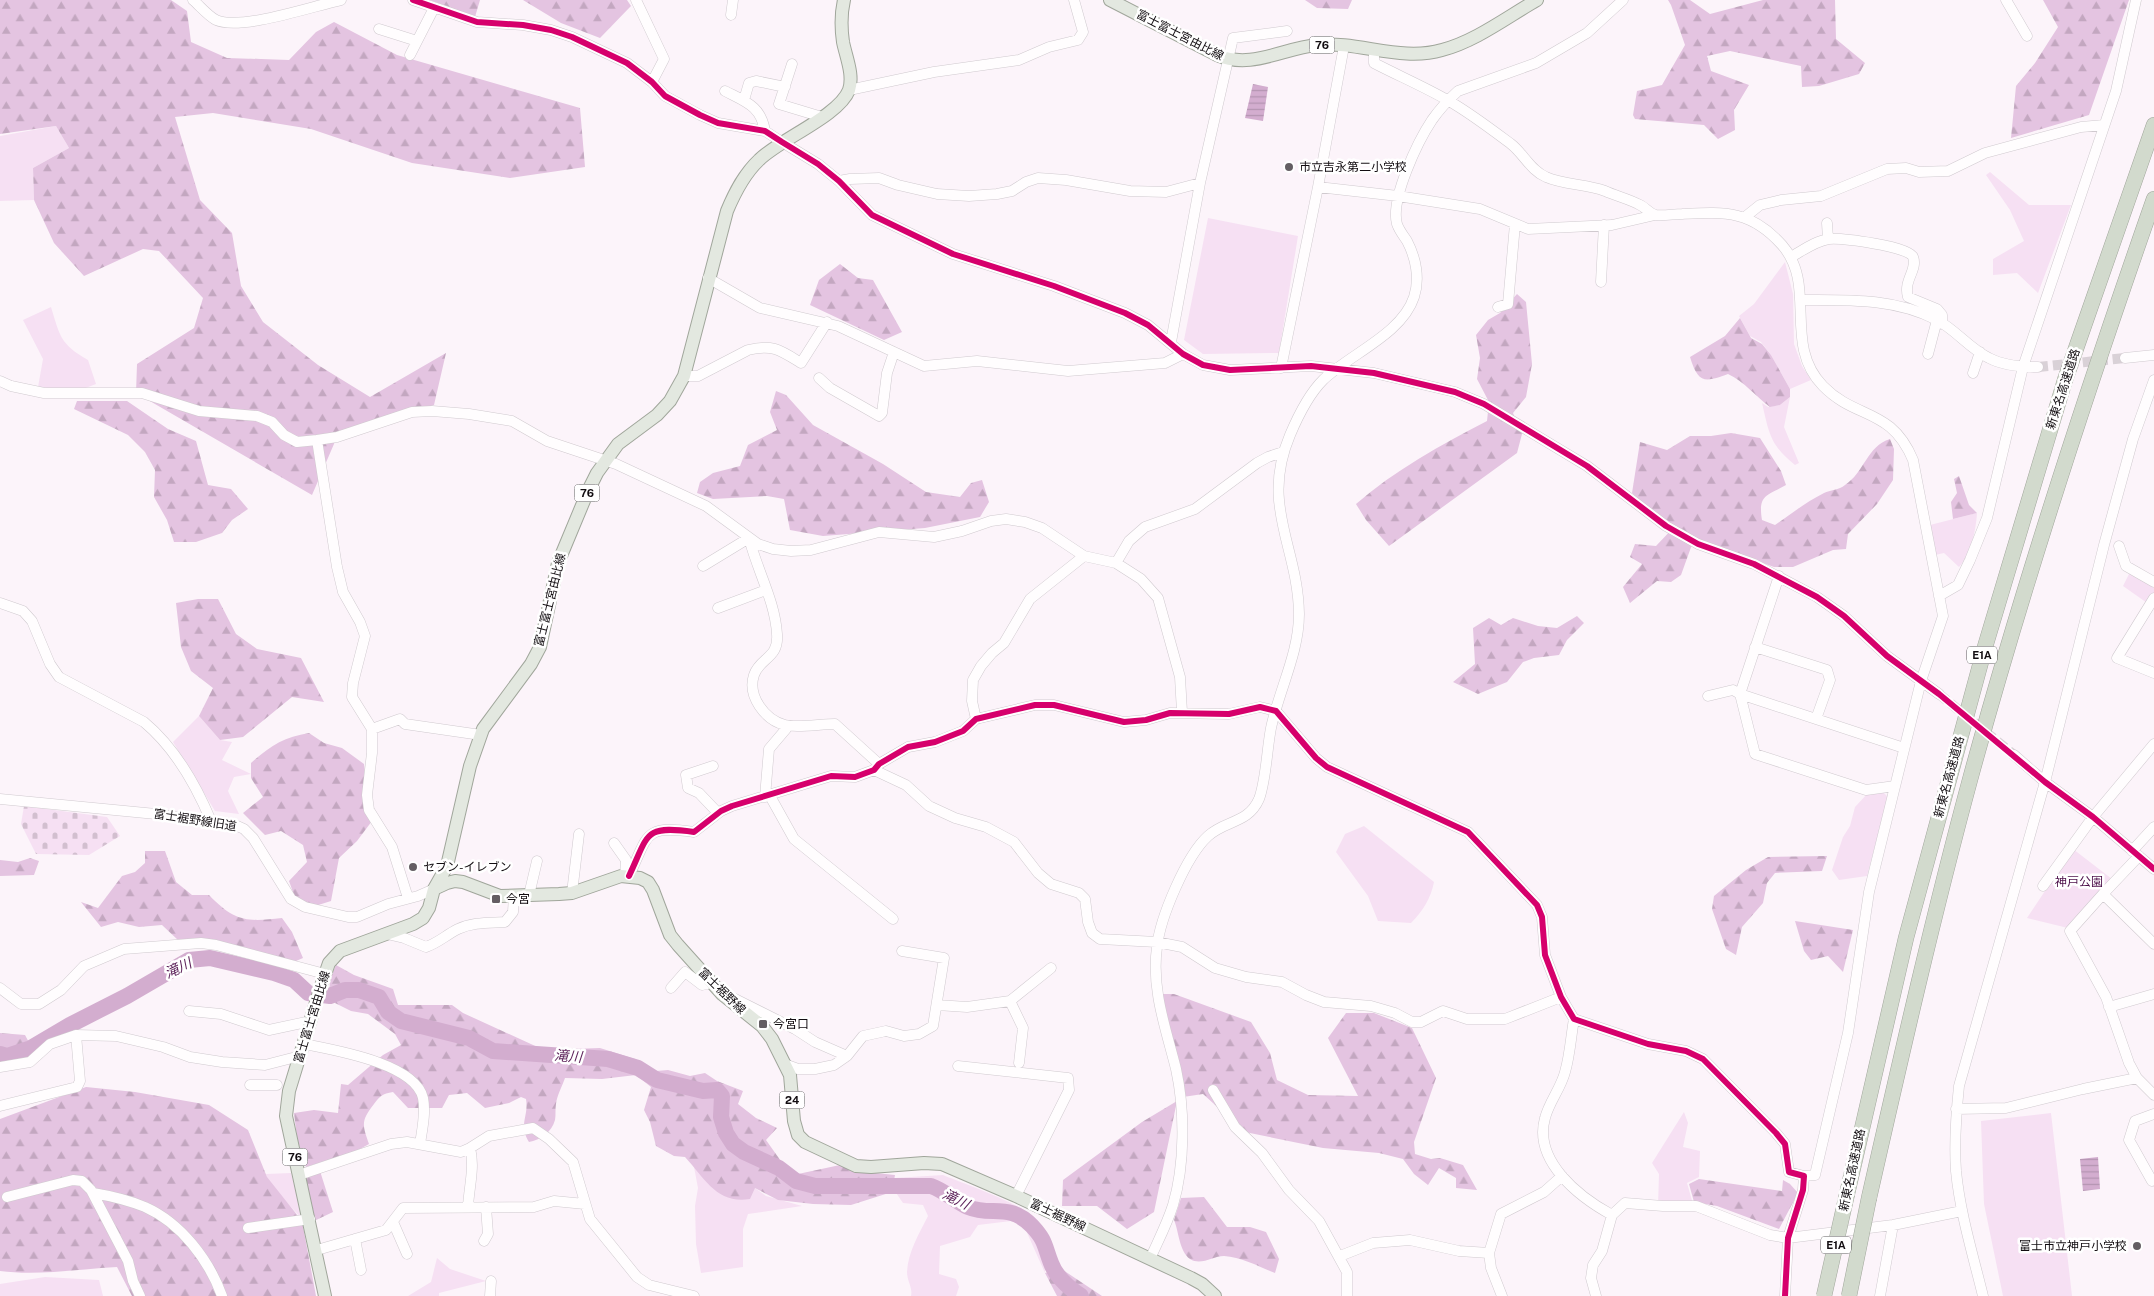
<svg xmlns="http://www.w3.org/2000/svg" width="2154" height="1296" font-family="'Public Sans','Noto Sans JP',sans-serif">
<defs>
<pattern id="forest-firs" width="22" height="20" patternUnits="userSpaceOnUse" patternTransform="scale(1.25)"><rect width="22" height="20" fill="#e4c4e1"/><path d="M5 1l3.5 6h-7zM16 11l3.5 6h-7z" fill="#c3a7c0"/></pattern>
<pattern id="cemetery-stones" width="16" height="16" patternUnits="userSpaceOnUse" patternTransform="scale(1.25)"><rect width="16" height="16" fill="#f6e0f3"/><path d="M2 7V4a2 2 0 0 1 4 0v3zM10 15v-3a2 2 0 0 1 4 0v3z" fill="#d2bfcf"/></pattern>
<pattern id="water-rules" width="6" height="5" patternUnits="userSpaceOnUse" patternTransform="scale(1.25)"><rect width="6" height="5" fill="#d3adcf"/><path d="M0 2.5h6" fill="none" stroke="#b494b1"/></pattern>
</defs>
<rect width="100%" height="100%" fill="#fcf4fa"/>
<!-- green -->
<path fill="#f6e0f3" d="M56,126L69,148L33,168L34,200L0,201V136Z
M1990,172L2029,205H2071L2038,293L2017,273L1993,275V259L2024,241L2010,210L1986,175Z
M1208,218L1298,236L1279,353L1203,354L1184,340Z
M1785,262L1793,294L1794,344L1802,366L1811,380L1790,389L1771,355L1761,342L1750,336L1739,316L1754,304Z
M51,307C60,336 60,344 88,360L96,384L78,391L38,387L43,359L23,320Z
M1790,397L1784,427L1799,463L1795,465C1770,445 1769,433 1762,403L1768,407L1780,405Z
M1977,513C1976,530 1971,554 1959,567L1944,553L1935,555L1930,525Z
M2130,572L2154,588V599L2150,605L2123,586Z
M199,716L220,740L232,742L222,760L251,774L234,777L228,791L239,814L215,811L173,742Z
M1882,791L1888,797L1867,876L1839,880L1832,870L1843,837L1850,826L1855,807L1868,793Z
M1364,826L1434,882C1431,898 1423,911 1411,923L1378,921L1368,896L1336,852L1345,834Z
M2073,849L2112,879L2068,928L2027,918Z
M1684,1112L1688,1123L1683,1147L1700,1151L1699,1177L1687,1183L1693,1204L1658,1206L1659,1174L1652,1163Z
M2051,1113L2072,1296H2003L1984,1204L1981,1121Z
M694,1167L705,1175L755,1188L766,1196L802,1206L748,1214L743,1229V1267L701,1273L696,1244L695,1206L698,1188Z
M291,1173L303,1220L268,1182L266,1174Z
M943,1175C962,1183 1032,1207 1039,1223C1045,1238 1044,1257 1045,1273L1024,1226L1011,1221L978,1225L970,1237L940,1246L939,1274L956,1279L959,1287L956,1296H911C913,1288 907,1281 907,1272C908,1252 919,1234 928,1216L923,1205L903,1203L892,1187L895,1178Z
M437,1258L450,1269L486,1281L439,1293V1296H408L431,1282Z
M45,1277L99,1280L103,1296H0V1284Z"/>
<!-- forest -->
<path fill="url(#forest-firs)" d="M0,0H171L187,11L191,42L227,58L289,60L316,32L334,22L397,55L580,108L585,167L510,178L412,163L311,129L213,113L175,117L200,200L232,233L241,286L263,322L318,365L370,397L446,353L434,405L337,437L312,495L136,393L137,364L194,328L203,298L159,251L143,249L84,276L54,243L34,200L33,168L69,148L56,126L0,134Z
M430,0H480L475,17Z
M523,0H627L631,6L600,38L561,23Z
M1305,0H1352L1348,9L1317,8Z
M1668,0H1690L1710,14L1763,0H1835L1836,39L1865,63L1859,74L1819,86L1802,87L1801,66L1730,51L1707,56L1711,71L1749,85L1734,110L1735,130L1718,139L1704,125L1635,119L1633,115L1637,91L1662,85L1685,45L1671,5Z
M2043,0H2129L2089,115L2011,138L2016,86L2035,63L2058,27Z
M840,264L858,278L873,280L902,332L884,340L810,305L819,280Z
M1517,294L1526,302L1532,364L1526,397L1513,413L1522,434L1517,453L1389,546L1366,520L1356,504C1395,470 1441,445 1487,421L1489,402L1477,379L1480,358L1476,335L1488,320L1500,313Z
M1740,318L1751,338L1762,344L1771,355L1790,389V397L1780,405L1770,407C1755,396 1745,382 1728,374C1704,383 1698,383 1690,357L1725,336Z
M776,391L786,395L813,425L883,464L926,492L960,497L971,483L982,480L989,502L980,517L925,528L823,536L790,530L784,499L767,496L713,499L697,493L700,482L713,473L740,466L748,445L777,430L770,412Z
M77,401H127L168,429L196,441L208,485L231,489L248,509L232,520L222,533L196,542H174L167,520L154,497L155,470L145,452L128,435L74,409Z
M1731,433L1760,438L1781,471L1786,485C1766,496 1758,495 1762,520L1775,525C1791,514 1806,502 1824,493C1830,490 1839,490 1845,485C1864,473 1867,446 1890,439L1894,449L1893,480L1877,504L1848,534L1846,549L1833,550L1793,567H1774L1694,539L1681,575L1671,582L1657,581L1630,603L1623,587L1642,564L1630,557L1635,544L1656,546L1674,527L1643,504L1632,493L1640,442L1667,450L1690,436H1711Z
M1959,476L1969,505L1977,513L1953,519L1951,502L1957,493L1954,479Z
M198,599H218L236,634L257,649L301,658L324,702L292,697L243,737L220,740L199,716L213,688L191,671L181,647L176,603Z
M1577,616L1584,623L1567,640L1559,655L1534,658L1523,662L1507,682L1478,694L1453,682L1475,664L1473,628L1489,618L1501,625L1513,618L1538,626L1557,628Z
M309,733L324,743L342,748L364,764L368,802L372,821L357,841L339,858L331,901L312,907L294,895L289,881L307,862L303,845L281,831L265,835L243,813L263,797L251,778V763C270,746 284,737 309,733Z
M145,851H165L176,882L192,895H209C235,922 247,922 282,918L292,932L303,958L296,961L280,960L179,941L162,925L139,927L118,922L101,927L81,902L98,908L122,876L135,872L145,863Z
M1827,856L1822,871L1775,873L1767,883L1763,903L1742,927L1736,955L1726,949L1712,909L1714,896L1746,870L1768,857Z
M30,858L39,861L34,875L0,876V860L18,862Z
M1795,921L1853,930L1843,972L1828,956L1811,960L1804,951Z
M336,965L354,975L393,989L398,1005H452L463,1013L544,1050L600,1048L635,1059L656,1071L668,1070L690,1076L705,1073L717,1081L743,1091L738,1104L756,1118L777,1128L766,1140L783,1164L798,1174L840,1165L856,1171L895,1175L892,1192L851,1205L813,1204L778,1200L755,1188L750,1199C717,1204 706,1180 685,1157L674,1156L656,1146L650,1122L644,1110L651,1087L636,1075L602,1079L565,1078C562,1087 557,1095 556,1104C555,1109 556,1115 555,1120C552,1132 540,1140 529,1142C518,1124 529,1117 526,1099L521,1097L509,1103L485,1108L467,1093L449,1095L442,1108H408L393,1092C382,1094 380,1096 374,1104C361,1121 362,1124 369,1144L353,1153L306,1167L297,1138L294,1113L314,1110L338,1113L341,1084L348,1085L383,1055L401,1045L395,1034L368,1014L351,1011L329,1000L330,979Z
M1158,994H1174L1251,1022L1270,1053L1277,1080L1308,1095L1358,1096L1328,1038L1346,1013H1374L1412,1028L1436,1078L1414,1142L1415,1154L1431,1159L1440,1158L1463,1165L1477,1190L1456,1188V1178L1439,1168L1428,1185L1414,1174L1403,1159L1379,1153L1323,1148L1245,1132L1203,1094L1183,1097Z
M0,1033L25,1035L33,1050L28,1058L0,1061Z
M86,1087L135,1092L209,1105L248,1130L267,1177L302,1221L316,1296H132L117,1267C79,1269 37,1276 0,1271V1119Z
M1177,1101L1154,1212L1127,1229L1097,1206H1062L1063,1180L1142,1122Z
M320,1171L333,1212L314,1221L304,1176Z
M1699,1179L1782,1191L1783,1180L1790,1184L1798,1193L1779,1229L1717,1206L1694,1202L1689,1184Z
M1204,1197L1227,1227H1250L1266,1232L1279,1259L1275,1273C1260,1267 1241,1257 1224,1256C1213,1256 1201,1266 1190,1259C1179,1251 1179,1232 1174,1220L1181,1198Z
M1060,1268L1102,1296H1057L1045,1273Z"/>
<!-- cemetery -->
<path fill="url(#cemetery-stones)" d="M24,806L107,817L120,836L89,855L36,854L21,824Z"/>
<!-- water -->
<path fill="url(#water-rules)" d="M1253,84L1268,87L1263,121L1245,118Z
M2098,1157L2100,1189L2083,1191L2080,1159Z"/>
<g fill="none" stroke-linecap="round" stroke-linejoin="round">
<!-- river -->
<path stroke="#d3adcf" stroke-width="16" d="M0,1054L7,1056L31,1048L70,1025L127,996L189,960L210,958L274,973L294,980L308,993L330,996L345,990H359L379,997L388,1012L401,1021L469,1038L493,1051L608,1059L638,1068L657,1080L703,1091L717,1090L722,1096L721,1117L726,1133L733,1144L744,1152L779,1168L796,1181L815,1186H931C945,1191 955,1201 968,1207C991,1217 1009,1202 1032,1226C1046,1241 1044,1245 1051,1263C1056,1277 1069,1288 1081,1296"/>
<!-- minor-tunnel -->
<path stroke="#d9d1d7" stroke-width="10" stroke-dasharray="10 5" stroke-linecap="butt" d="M2038,367L2125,358
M1939,694L2014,755"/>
<!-- minor casing -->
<g stroke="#d0cacf" stroke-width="11">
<path id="minor" d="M193,0C200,6 208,16 216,20C241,31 313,6 341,0
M413,0L477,22L523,25L551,30L572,37L627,63L652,82L665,96L700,115L718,123L765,131L782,142L818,164L839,181L872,215L953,254L1054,286L1125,313L1148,325L1183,354L1203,365L1230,370L1311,366L1374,373L1455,392L1484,404L1587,466L1666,526L1698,544L1754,564L1817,597L1844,616L1887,656L1939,694
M636,0L664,59L652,82
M2006,0L2027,36
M731,15L733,0
M379,29L417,41
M1374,49V63C1399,76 1425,87 1449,101C1470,113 1491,129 1511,144C1523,153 1531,171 1546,177C1564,185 1586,184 1605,191C1616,196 1629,199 1640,205C1645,207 1650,214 1656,215C1664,216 1674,214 1682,214C1725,212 1751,210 1782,245C1818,286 1782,344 1823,386C1856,420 1891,407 1913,460L1943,616L1921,681L1869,892L1848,1033L1815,1175L1804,1176
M410,55L434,8
M792,64L779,104L822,117
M849,90L934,72L1019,60L1049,47L1078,40L1083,32L1074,0
M725,91C746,102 761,106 765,131
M744,100L749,83L756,81L785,87
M839,181L850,179L879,178L898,185L937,194L969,196L997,194L1012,191L1026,182L1038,178L1066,180L1130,191L1166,192L1200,183
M1318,187L1398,196L1480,209L1528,229L1612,225L1655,215
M1745,217L1760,205L1781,200L1821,196L1887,169L1906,168L1919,172L1948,171L1985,153L2081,127L2104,125
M1827,223L1828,239
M1791,257C1802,251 1815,241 1829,239C1841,238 1909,246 1913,257C1918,270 1903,280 1908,297L1937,309L1942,315V324
M708,278L760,308L838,326L924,366L977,361L1068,371L1165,363L1183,354
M1601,282L1604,225
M1802,300C1847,300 1895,298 1937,320C1956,330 1970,349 1989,358C2004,366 2022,367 2038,367
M1498,307L1508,304L1515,224
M1171,342L1200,183L1233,38L1287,31
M1928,354L1937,320
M2125,358L2154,355
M1281,368L1318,187L1344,46
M1973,373L1980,352
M684,376H698L748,350C773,344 780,350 801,363L827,322
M819,378L830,388L879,416L882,413L887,373L894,352
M0,381L11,386L44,393H142L199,411L257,416L272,422L284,435L297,442L317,440
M2119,546L2126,566L2154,582
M1116,563L1129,541L1145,527L1195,509L1257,463L1268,457L1283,452
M703,566L749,538C757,570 775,601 777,634C779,659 760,657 754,675C747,696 765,720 785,725C797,728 821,724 835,724L879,764
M1779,576L1740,694L1755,754L1866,790L1895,786
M1939,596L1958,585L1970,560L1987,518L2023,367L2116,91L2136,0
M2154,598L2117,658L2154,673
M0,603L23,611L32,621L50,664L59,677L144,722C174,747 196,785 211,821
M718,608L766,590
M1755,647L1827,670L1830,680L1816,719
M1708,696L1733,690L1740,694L1904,748
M976,719L972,701L973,680L981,666L992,653L1004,643L1030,599L1084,556
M372,729L400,719L405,724L481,735
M2014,755L2045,782L2093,817L2154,869
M713,766L686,775L688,788L699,793L718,813
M874,770L906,785L929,806L955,818L986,827L1014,842L1038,873L1051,884L1079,893L1085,899L1088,922L1092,933L1100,939L1157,942L1182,947L1215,968L1246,977L1282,982L1306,995L1324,1002L1371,1006L1395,1013L1412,1022H1421L1443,1011L1467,1019H1505L1561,997
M770,796L794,839L893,919
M765,797L769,749L786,729V726
M0,799L156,814L233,824L244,829L253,838L291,899L305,907L348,917H357L388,904L418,896L434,889
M614,843L626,860L625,876
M2132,851L2154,827
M2139,856L2103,894L2154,944
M629,876C649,834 643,825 694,832L721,811L732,806L831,776L855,777L874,770L879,764L908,747L935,742L963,731L976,719L1035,705H1054L1124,722L1146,720L1170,713L1229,714L1260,707L1276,711L1316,758L1327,767L1468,832L1537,905L1542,917L1545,955L1561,997L1574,1019L1648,1044L1686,1051L1703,1059L1776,1133L1785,1144L1789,1172L1804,1176L1803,1190L1788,1238L1785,1296
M2043,886L2093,817L2154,744
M572,893L579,834
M2103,894L2070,931L2106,997L2129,1063L2137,1078L2154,1095
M529,895L537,861
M408,898L392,847L369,810L367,795L372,753V729L352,697L353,683L365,636L360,622L343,592L337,567L317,440L337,437L412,412L432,411L469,414L512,421L547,441L616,464L706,506L758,544L773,549L791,551L811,550L879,532L934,537L962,531L991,521L1006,519L1025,522L1042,528L1084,556L1116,563L1141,579L1158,598L1180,677L1182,712
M387,934L404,938L426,947C438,943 446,935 458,929C473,922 489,923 505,922L513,912L514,895
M0,988L21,1004H39L61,990L84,966L124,949L201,943L216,945L325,974
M671,988L685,972L702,985L711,983
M727,995L795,1029L815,1042L847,1056
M1010,1001L1023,1028L1019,1063
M937,1005L967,1007L1010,1001L1051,968
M2109,1007L2154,994
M189,1011L221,1014L269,1030L311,1021
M1574,1019C1571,1036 1570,1055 1565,1072C1561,1088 1549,1102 1545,1118C1533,1161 1579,1197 1612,1215L1602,1251L1593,1265L1591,1278L1596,1296
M304,1044C333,1050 415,1063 423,1098C426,1113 422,1130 420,1144
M787,1065L798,1069H815L834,1065L847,1056L863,1036L886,1031L904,1036L919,1034L933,1026L944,958L902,951
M958,1066L1068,1078L1069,1090L1016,1196
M0,1067L30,1062L50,1044L76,1035L116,1036L163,1047L190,1057L222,1062L265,1065L300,1056
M250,1085H277
M1213,1090L1235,1127L1262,1153L1289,1190L1319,1221L1347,1272V1296
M0,1106L77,1087L80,1081L76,1035
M1956,1109L2006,1108L2083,1089L2137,1078
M2154,1114L2135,1121L2129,1140L2152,1181L2154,1180
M299,1175L391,1144L407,1142L461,1152L470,1148L489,1136L533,1128L549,1139L573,1162L590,1219L637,1277L649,1285L694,1296
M93,1193C111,1196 128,1200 145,1207C181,1223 209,1260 222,1296
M7,1197L73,1180L82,1181L91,1190L128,1261L133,1281L140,1296
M468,1207C469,1187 475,1167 470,1148
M1612,1215L1625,1203L1663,1206H1696L1770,1235L1788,1238L1893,1225L1962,1211
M393,1222L407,1254
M248,1228L310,1219
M355,1239L361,1270
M484,1241L488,1234L486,1207
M317,1250L386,1230L403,1208L534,1207L554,1201L585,1204
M1340,1256L1373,1243L1410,1240L1459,1251L1489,1253
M1150,1259C1158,1241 1167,1224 1173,1205C1185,1165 1185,1110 1176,1069C1166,1029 1151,989 1157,947C1160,918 1186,856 1208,836C1225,820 1248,824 1259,799C1266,781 1267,748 1271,728C1279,690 1299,653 1299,614C1298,546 1260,506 1290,435C1298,416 1308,395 1323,380C1350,354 1402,334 1414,297C1420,279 1416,258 1407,241C1403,235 1399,230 1397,224C1390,199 1418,141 1432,120C1439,110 1448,100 1458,91L1536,63L1587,33L1623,0
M490,1296L491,1281
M1502,1296L1491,1268L1489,1253L1501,1214L1544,1192L1562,1176
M1880,1296L1893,1225
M1983,1296C1973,1255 1960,1213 1956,1171C1954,1143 1956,1115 1959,1086L2045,782L2104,545L2133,439L2154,380"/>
</g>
<!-- major casing -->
<g stroke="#a0a69b" stroke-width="14">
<path id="major" d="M1110,0L1217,55C1251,70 1283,48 1317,45C1359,41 1401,62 1442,50C1476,41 1507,17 1537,0
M434,889L447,883L455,881L463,882L500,896L559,894L572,893L621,876L640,878L648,882L653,890L670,935L678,945L722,994L762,1026L772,1039L790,1075L794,1121L798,1135L805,1142L856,1166L871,1167L924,1163L942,1164L1016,1196L1191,1278L1202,1284L1215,1296
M325,1296L286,1116L289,1091L321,986L329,963L340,951L413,924L423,918L429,908L434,889L447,866L470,766L483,729L531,664L540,647L558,563L588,491L597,473L618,444L657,415L670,401L684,376L727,211C735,192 744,174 759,160C780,139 839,116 849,90C854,75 846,57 843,42C841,28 841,13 844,0"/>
</g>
<!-- highway casing -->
<g stroke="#a0a69b" stroke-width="16">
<path id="highway" d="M1847,1194L1906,938L1985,647L2065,380L2154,125
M1869,1198C1901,1057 1933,916 1971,776C2024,582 2087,390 2154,199"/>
</g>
<!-- minor -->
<use href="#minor" stroke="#fffdfe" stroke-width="10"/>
<!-- major -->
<use href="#major" stroke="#e3e8e0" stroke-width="12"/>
<!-- highway -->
<use href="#highway" stroke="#d2dacd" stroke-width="15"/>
<!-- highway-bridge casing -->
<g stroke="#a0a69b" stroke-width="16" stroke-linecap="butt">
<path id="highway-bridge" d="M1824,1296L1847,1194
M1849,1296L1869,1198"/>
</g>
<!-- highway-bridge -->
<use href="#highway-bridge" stroke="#d2dacd" stroke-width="15"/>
<!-- cycleway casing -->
<g stroke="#fff" stroke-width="9">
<path id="cycleway" d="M413,0L477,22L523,25L551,30L572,37L627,63L652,82L665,96L700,115L718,123L765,131L782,142L818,164L839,181L872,215L953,254L1054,286L1125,313L1148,325L1183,354L1203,365L1230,370L1311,366L1374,373L1455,392L1484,404L1587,466L1666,526L1698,544L1754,564L1817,597L1844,616L1887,656L1939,694L2045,782L2093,817L2154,869
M629,876C649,834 643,825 694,832L721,811L732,806L831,776L855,777L874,770L879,764L908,747L935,742L963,731L976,719L1035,705H1054L1124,722L1146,720L1170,713L1229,714L1260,707L1276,711L1316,758L1327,767L1468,832L1537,905L1542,917L1545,955L1561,997L1574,1019L1648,1044L1686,1051L1703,1059L1776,1133L1785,1144L1789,1172L1804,1176L1803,1190L1788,1238L1785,1296"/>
</g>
<!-- cycleway -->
<use href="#cycleway" stroke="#d6006c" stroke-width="6"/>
</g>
<!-- markers -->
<g fill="#645e63" stroke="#fff" stroke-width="2">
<circle cx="1289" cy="167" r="5"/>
<circle cx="413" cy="867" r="5"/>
<rect x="491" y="894" width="10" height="10" rx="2.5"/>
<rect x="758" y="1019" width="10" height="10" rx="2.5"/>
<circle cx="2137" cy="1246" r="5"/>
</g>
<g text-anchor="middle" stroke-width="5" stroke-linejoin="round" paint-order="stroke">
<!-- shield labels -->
<g fill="#fff" stroke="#595658" stroke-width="1">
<rect x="1309.5" y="36.5" width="25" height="17" rx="4"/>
<rect x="574.5" y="484.5" width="25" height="17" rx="4"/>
<rect x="1967" y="646.5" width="30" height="17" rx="4"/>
<rect x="779.5" y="1091.5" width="25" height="17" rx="4"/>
<rect x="282.5" y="1148.5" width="25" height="17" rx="4"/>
<rect x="1821" y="1236.5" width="30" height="17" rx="4"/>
</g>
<g font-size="11" font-weight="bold" fill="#120d11">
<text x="1322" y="49">76</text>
<text x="587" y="497">76</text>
<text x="1982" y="659">E1A</text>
<text x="792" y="1104">24</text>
<text x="295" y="1161">76</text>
<text x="1836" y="1249">E1A</text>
</g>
<!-- street labels -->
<g font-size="12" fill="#120d11" stroke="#fff">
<text transform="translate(1180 35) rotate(27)" y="4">富士富士宮由比線</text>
<text transform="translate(2063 389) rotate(-72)" y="4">新東名高速道路</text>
<text transform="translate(550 600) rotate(-76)" y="4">富士富士宮由比線</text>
<text transform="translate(1949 777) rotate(-75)" y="4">新東名高速道路</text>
<text transform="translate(195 820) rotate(9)" y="4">富士裾野線旧道</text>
<text transform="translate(722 991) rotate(44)" y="4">富士裾野線</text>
<text transform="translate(312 1017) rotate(-73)" y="4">富士富士宮由比線</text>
<text transform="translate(1852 1170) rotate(-78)" y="4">新東名高速道路</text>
<text transform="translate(1058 1215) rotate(25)" y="4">富士裾野線</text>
</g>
<!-- poi labels -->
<g font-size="12" fill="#120d11" stroke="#fff" text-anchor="start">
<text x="1299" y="171">市立吉永第二小学校</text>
<text x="423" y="871">セブン-イレブン</text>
<text x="506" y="903">今宮</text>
<text x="773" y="1028">今宮口</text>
<text x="2127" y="1250" text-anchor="end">富士市立神戸小学校</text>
</g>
<!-- park labels -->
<g font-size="12" fill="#4b0e49" stroke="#fff">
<text x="2079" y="886">神戸公園</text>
</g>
<!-- water labels -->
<g font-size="14" font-style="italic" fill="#5a1e57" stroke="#fff">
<text transform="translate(178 968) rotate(-25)" y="5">滝川</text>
<text transform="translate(568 1056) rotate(4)" y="5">滝川</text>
<text transform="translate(956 1199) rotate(26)" y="5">滝川</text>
</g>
</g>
</svg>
